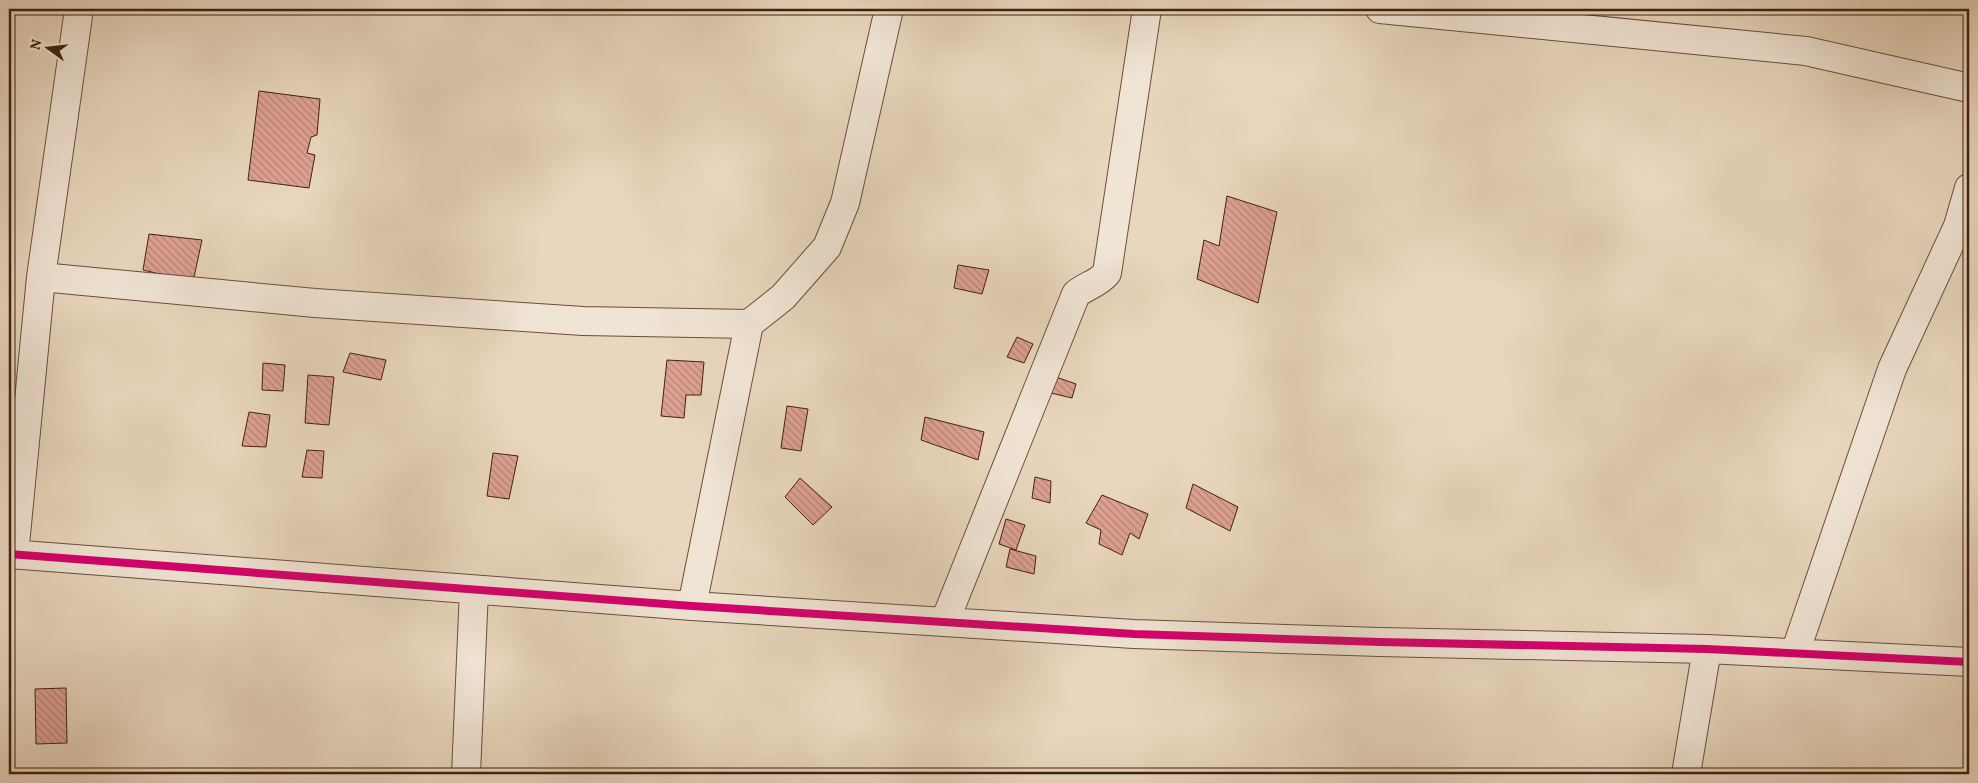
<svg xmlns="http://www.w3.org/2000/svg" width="1978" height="783" font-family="Vollkorn,serif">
<defs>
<pattern id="building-back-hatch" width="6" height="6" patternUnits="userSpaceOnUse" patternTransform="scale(1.25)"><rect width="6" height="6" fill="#dea194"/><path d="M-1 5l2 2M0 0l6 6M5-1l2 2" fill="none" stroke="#b68377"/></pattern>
</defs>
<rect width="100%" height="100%" fill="#e8d6bd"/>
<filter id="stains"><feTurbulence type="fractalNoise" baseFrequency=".004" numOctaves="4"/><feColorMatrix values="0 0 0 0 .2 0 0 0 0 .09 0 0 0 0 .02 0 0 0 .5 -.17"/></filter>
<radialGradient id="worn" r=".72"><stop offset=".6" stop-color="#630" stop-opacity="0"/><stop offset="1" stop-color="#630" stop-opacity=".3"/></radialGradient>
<!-- building -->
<path fill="url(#building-back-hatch)" stroke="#412111" d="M259,91L320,99L317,135L311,137L307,153L315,155L309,188L248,180Z
M1227,196L1277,212L1258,303L1197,279L1204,240L1219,246Z
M149,234L202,240L193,282L143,270Z
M958,265L989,270L982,294L954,288Z
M1017,337L1033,344L1024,363L1007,357Z
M350,353L386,360L381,380L343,372Z
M667,360L704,362L701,395H686L684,418L661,416Z
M263,363L285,365L283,391L262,390Z
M308,375L334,377L329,425L305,423Z
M1056,377L1076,384L1072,398L1051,393Z
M787,406L808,409L801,451L781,448Z
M249,412L270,415L266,447L242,446Z
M925,417L984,432L978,460L921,440Z
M307,450L324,451L322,478L302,477Z
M493,453L518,456L509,499L487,496Z
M1035,477L1051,481L1050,503L1032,498Z
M800,478L832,507L813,525L785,497Z
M1193,484L1238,507L1230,531L1186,508Z
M1102,495L1148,514L1139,539L1130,533L1122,555L1099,544L1101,530L1086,523Z
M1006,519L1025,525L1016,550L999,544Z
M1010,549L1036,556L1034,574L1006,567Z
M66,688L67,743L36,744L35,689Z"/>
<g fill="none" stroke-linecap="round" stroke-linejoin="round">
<!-- minor casing -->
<g stroke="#6b4e3c" stroke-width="30">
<path id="minor" d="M1380,9L1806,51L1969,88
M41,277L315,303L583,321L749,324
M9,554L692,606L1134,634L1380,642L1707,649L1969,662
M14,555L41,277L79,9
M692,606L749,324L783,297L827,247L845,203L889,9
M945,621L1076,294C1087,285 1098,284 1107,273L1147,9
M1795,653L1892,369L1958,226L1969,188
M466,774L474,590
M1686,774L1707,649"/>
</g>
<!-- minor -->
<use href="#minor" stroke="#f0e4d4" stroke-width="28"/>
<!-- cycleway casing -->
<g stroke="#f0e4d4" stroke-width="11">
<path id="cycleway" d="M9,554L692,606L1134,634L1380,642L1707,649L1969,662"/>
</g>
<!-- cycleway -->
<use href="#cycleway" stroke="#d6006c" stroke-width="8"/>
</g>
<!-- margin -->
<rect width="1978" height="783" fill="none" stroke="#e8d6bd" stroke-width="30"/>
<rect x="10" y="10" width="1958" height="763" fill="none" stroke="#412111" stroke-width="2.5"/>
<rect x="15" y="15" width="1948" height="753" fill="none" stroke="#412111"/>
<!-- north arrow -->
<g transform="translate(48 48) rotate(285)" stroke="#f0e4d4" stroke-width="4" paint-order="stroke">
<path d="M0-4L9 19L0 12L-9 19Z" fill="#412111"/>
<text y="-8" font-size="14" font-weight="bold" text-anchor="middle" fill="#412111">N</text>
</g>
<rect width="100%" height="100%" filter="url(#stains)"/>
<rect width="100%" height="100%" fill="url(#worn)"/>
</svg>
